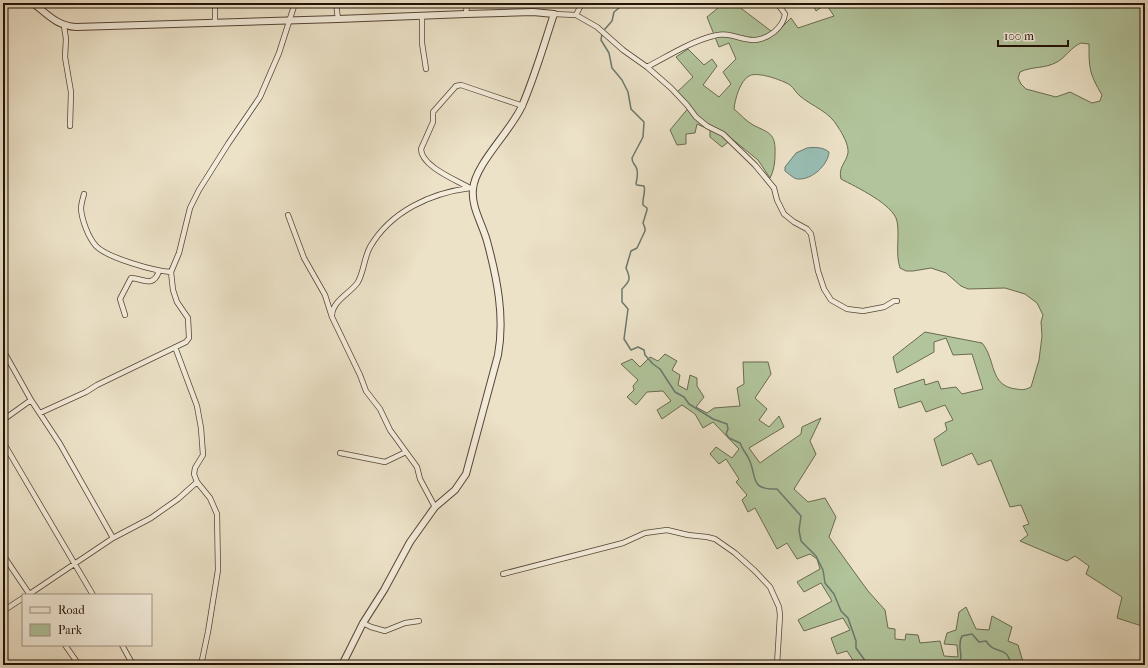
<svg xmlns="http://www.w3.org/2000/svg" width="1148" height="668" font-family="'IM FELL French Canon',serif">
<rect width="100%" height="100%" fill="#ece2c8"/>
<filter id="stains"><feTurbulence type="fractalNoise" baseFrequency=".005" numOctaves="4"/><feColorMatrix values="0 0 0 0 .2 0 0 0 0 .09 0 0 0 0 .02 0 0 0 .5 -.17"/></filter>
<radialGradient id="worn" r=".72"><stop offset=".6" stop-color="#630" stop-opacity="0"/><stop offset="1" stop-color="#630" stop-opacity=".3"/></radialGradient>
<!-- green -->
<path fill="#b1c49b" stroke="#6a6a50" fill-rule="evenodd" d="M724,3H734L775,34L791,18L798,28L834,16L826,4L816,11L812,3H1145V627L1117,618L1122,597L1086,574L1089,566L1075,556L1067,561L1020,541L1028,535L1023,526L1029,524L1021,505L1010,507L991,460L978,465L972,453L942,466L934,439L947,430L945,423L953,420L945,405L926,412L921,401L899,408L894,389L924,379L925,385L938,381L941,389L956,387L962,394L983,389L972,354L953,355L946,338L934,342V352L897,373L893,357L925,332L982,343C996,359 989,386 1016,389C1023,390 1025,390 1031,387L1039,360L1042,336L1041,322L1043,315L1037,303L1025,294L1005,288L968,289L961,286L946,273L931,268L913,271H906L900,268C895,253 900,237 897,221C893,204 856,187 841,179C838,167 846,163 848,153C849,145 842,133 838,127C829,111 813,107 800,96C796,93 794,88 790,85C782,80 757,71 749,76C740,81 735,99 734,109C740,114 746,121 753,125C769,133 776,133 775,154C775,162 774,170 770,178L758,160L732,139L722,147L710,137V130L697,124L695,133L686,134V144L677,145L670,130L690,106L676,93L693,77L676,57L688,49L704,65L712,59L717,66L703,85L719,97L731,84L723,72L736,59L729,43L719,47L707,17ZM1081,43L1089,44C1089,68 1089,73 1102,95L1100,101L1092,103L1070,92L1056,97L1026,89L1021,84L1018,78L1020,72C1032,66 1045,69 1057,62C1066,57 1071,47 1081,43Z
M665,354L677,361L672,370L680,375L678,385L687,390L690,375L697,378V386L704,397L696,407L707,413L714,408L740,406L737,388L744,384L743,362H768L771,374L755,398L767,409L759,420L769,427L779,416L784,427L749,448L760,463L801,434L802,427L821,418L810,441L816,454L794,489L808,502L825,498L836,517L829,537L868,591L885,610L888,628L895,629V639L905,640L906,634L918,635L920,643L940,641L944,656L958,657L957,645L944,644L947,633L956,630L959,612L966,607L976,629L989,630L992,616L1012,627L1008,641L1018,645L1024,665H856L847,651L837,654L831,638L850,630L843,618L804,631L798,620L832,601L821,583L804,592L797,582L820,569L817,559L810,554L797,559L787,543L777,549L755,508L748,512L742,500L747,495L736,482L739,479L726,459L719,464L710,454L716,447L732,458L739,449L713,422L703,428L695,414L682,405L662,419L657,410L671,401L663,391L647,392L636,405L627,397L634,390L633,386L638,380L621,364L632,359L640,367L650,357L658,361Z"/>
<!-- water -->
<path fill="#99beb4" stroke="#6a796e" d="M807,148C815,147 823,147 829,152C828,165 812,180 798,179C794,179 789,174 785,171V167L796,153Z"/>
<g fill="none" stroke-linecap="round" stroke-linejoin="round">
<!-- stream -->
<path stroke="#6a796e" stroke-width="1.5" d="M605,29L612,21L614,12L625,3
M602,33L601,40L609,53L612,68L622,80L628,92L631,109L644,122L643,137L632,158C632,163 634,163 636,167C639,172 637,178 636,184L637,185L644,186C646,192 642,199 643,205L647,208V210L643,223L645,228V231L637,248L631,251L626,268C631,279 630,281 622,289V302L628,309L624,339L631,350L638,347L644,350L645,355L653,364L660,369L675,392L684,397L689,404L713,419L727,424L728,429L726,434L729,438L740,443C742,449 745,452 748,457C758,476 748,490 777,489L801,516L799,530L801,541L816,556L823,570L825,583L834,594L841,611L848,618L856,641V648L866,662L870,665
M958,665C965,656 956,646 962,636L972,634L979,642L986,641C995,656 1007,644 1011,665"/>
<!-- minor casing -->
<g stroke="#564536" stroke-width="6">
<path id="minor" d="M215,3V23
M336,3L338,19
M466,14L467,3
M554,14L576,15L597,27L623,50L647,67L671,88L687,105L696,117L707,126L723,134L755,165L774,188L777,200L784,214L794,222L807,229L811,234L818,271L824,289L831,300L847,309L863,311L884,307L894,301H897
M576,15L582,3
M422,16V43L426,69
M64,26L66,39L65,57L71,92L70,126
M647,67C668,56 690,42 713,36C736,29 750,51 774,32C780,27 784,22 785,14L777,3
M470,188C456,180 421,166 421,149L433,122V112L456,86L461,85L523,106
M84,194C83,198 81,204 81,209C82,220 88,237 96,246C108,258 154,271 171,272
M288,215L304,258L325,295L332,317L360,375L366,391L380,409L390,430L417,467L420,479L435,507
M125,315L120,299L131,278C142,278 153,289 159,271
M332,315C333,300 351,293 358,282C364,271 364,258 370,247C391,211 431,193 470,188
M175,347L197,406L201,428L203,455L195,468L194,474L197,482L210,498L217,514L218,570L208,632L201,665
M3,350L31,400L60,444L113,538
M40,413L86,392L97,385L186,342L189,338L188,318L177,302L173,290L171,272L179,253L190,208L199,190L228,144L260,97L279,53L295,3
M3,420L31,400
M3,442L93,595
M340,453L385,462L406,452
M3,555L30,595
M503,574L623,543L645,533L667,530L688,535L707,537L715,539L735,553L755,571L770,587L779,607L780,615L777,665
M28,595L113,538L151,518L178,499L197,482
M3,611L23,598
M363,623L371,627L385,631L405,623L419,621
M65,645L79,665
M122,645L133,665"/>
</g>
<!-- tertiary casing -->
<g stroke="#564536" stroke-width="8">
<path id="tertiary" d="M33,3C47,14 57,26 76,27L338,19L466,14L533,12L554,14C544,44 535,76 522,106C511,131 475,164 473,189C471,207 482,223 487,241C497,278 505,317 498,355L466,474L455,490L435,507L410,542L384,590L363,623L342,665"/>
</g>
<!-- minor -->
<use href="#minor" stroke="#f3ecdb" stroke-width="4.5"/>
<!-- tertiary -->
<use href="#tertiary" stroke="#f3ecdb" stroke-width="6"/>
</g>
<!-- margin -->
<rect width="1148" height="668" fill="none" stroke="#ece2c8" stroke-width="16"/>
<rect x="4" y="4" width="1140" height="660" fill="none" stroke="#241106" stroke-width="2"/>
<rect x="8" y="8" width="1132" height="652" fill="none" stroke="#241106"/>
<!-- legend -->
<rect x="22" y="594" width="130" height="52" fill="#f3ecdb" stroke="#a09486"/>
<rect x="30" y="607" width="20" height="6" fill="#f3ecdb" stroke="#a09486"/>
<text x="58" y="614" font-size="12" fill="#241106">Road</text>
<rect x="30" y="624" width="20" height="12" fill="#b1c49b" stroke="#a09486"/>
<text x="58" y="634" font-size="12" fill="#241106">Park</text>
<!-- scale -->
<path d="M998 40v6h70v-6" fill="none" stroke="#241106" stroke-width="2"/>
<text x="1004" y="40" font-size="12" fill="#241106" stroke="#f3ecdb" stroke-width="3" paint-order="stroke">100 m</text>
<rect width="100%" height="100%" filter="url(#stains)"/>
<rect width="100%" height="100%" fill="url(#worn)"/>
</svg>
